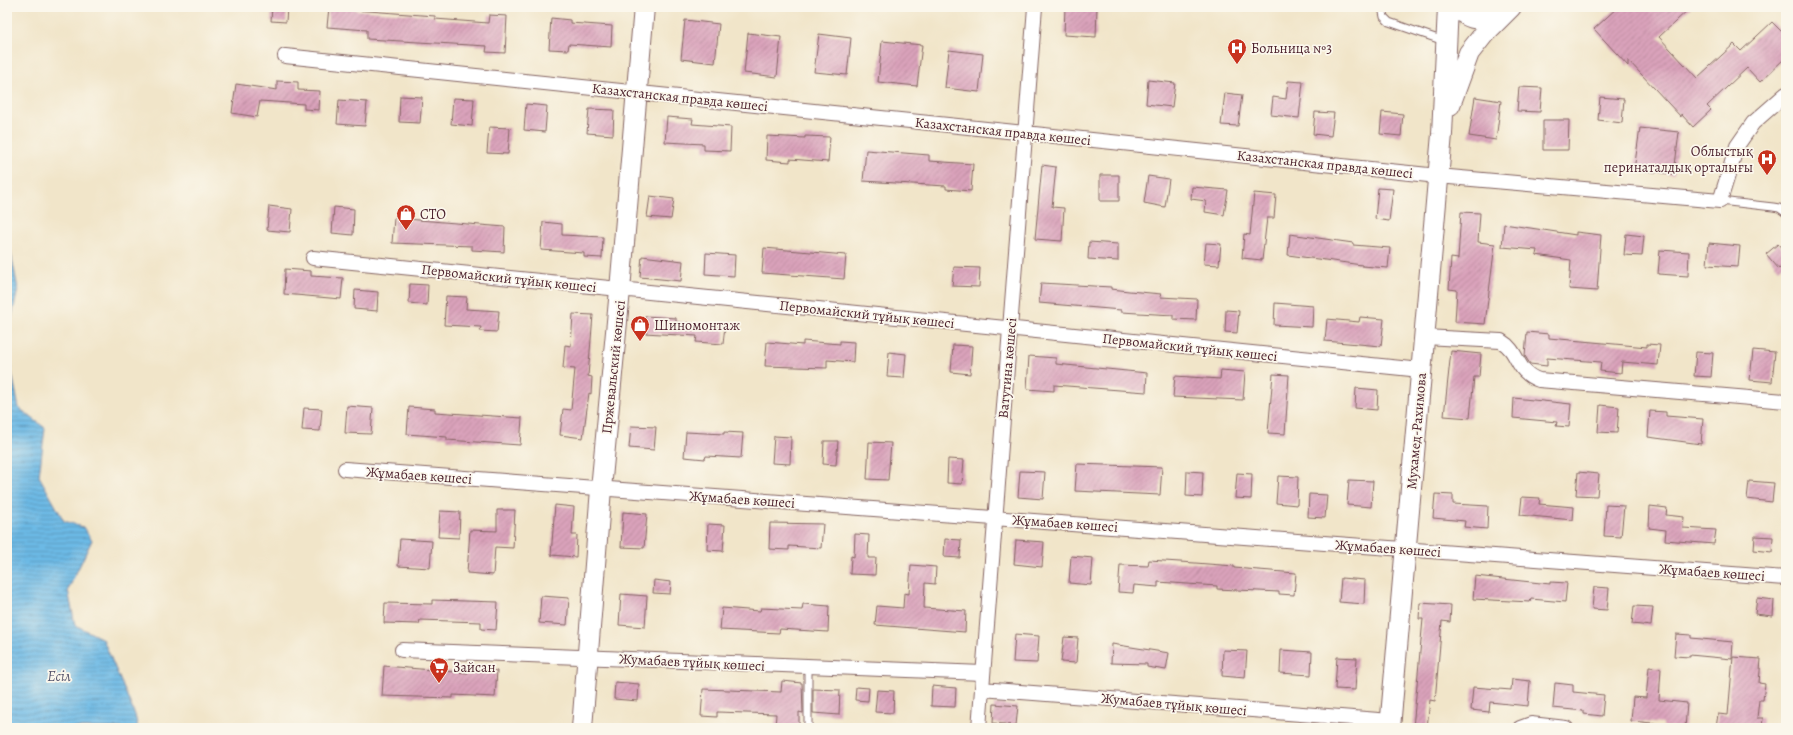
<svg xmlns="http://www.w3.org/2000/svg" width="1793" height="735" font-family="Alegreya,serif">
<defs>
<pattern id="water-rules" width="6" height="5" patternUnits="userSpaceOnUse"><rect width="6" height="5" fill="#6cb9e5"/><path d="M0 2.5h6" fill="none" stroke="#5b96ba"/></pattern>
<pattern id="building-hatch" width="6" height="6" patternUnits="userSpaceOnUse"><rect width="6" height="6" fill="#daa3bb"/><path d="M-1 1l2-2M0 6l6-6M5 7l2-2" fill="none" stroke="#b38498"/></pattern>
</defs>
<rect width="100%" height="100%" fill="#fbf7ec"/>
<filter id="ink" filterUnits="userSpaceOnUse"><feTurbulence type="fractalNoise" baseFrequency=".025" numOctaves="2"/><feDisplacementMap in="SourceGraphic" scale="8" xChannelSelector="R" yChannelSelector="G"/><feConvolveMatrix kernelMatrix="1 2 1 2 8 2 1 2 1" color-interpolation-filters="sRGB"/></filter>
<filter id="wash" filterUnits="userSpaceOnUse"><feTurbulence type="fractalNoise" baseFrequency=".012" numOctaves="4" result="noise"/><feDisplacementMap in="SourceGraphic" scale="16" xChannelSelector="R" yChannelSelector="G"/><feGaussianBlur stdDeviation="0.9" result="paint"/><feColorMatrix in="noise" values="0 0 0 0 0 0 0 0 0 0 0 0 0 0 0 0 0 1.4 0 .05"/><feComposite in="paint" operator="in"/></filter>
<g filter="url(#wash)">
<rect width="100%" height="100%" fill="#f1e5c9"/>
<!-- water -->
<path fill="url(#water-rules)" stroke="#5b6c88" d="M7,246L10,248L18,289L7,339Z
M7,349L19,408L45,428L39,476L64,521L83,527L92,540L68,590L75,625L103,639L135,715L138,728H7Z"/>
<g id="blocks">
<!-- building -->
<path fill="url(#building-hatch)" d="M272,7H287L286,22L271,21Z
M329,7H356L355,10L435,16V19L488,23L489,15L507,16L505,53L486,52L487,46L367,39V30L327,27Z
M1065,7H1097L1096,37L1064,35Z
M1618,7H1691L1659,37L1697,78L1734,44L1741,51L1772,22L1786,36V57L1760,82L1747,68L1707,106L1711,110L1693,127L1681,114V117L1628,60V66L1594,29Z
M551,18L570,20V23L612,26L611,47L569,44L568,50L549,49Z
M685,20L719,24L715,63L681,59Z
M748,33L781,37L777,77L744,73Z
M819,34L851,38L847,75L814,72Z
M882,41L922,45L917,86L878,82Z
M949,50L983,54L979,92L945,88Z
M1148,80L1175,83L1172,107L1146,104Z
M277,81L298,82V90L320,91L319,110L304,109V104L260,101L257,117L232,113L236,84L277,90Z
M1288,81L1303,82L1299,118L1271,115L1273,97L1286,99Z
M1519,87L1542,88L1540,112L1517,111Z
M1225,93L1242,95L1238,126L1221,125Z
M400,96L422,97L420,123L399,122Z
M1475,97L1501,101L1496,140L1469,136Z
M1600,97L1624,99L1622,123L1598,120Z
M453,98L474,99L472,126L451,124Z
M339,100L367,102L365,126L337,124Z
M526,104L547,106L545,132L524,130Z
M589,109L614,110L613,135L587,133Z
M1315,112L1334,113L1331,136L1313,134Z
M1382,112L1403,114L1401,136L1380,134Z
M667,117L693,119L692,124L731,127L730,151L704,150V144L665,142Z
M1543,120H1569L1568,150H1543Z
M489,127L510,128L508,154L487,153Z
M1640,128L1679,132L1674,174L1634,170Z
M767,136L805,138V136L830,137L828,162L790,159V162L766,160Z
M866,150L929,155V161L973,164L971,191L946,189V186L863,181Z
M1042,165L1056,167L1052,207L1064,208L1062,241L1035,239Z
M1100,175H1119V201H1100Z
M1148,176L1169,179L1165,207L1144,203Z
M1192,187L1228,190L1224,215L1205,212L1206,201L1191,199Z
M1378,188L1393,189L1389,221L1375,219Z
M1254,193L1276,195L1274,218H1267L1262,260L1242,258L1244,234L1250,235Z
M650,196L674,199L671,219L647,217Z
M269,206L292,209L290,232L267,230Z
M334,207L354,209L353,235L332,233Z
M1461,212L1480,213L1478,242L1495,244L1485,324L1455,322L1457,290L1449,289L1451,258L1458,259Z
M394,218L505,227L504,252L472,250V246L392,243Z
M543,222L562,224V235L603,237L602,258L584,257V253L541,250Z
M1504,224L1576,235V232L1601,235L1597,291L1569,289L1571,260L1536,255L1537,250L1502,247Z
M1290,234L1353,243V245L1390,248L1388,268L1362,266V265L1288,255Z
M1626,234L1644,236L1642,256L1624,255Z
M1089,242L1118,244V261L1088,259Z
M1206,243L1221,244L1219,265L1204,264Z
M1709,243L1740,246L1738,267L1707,265Z
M1778,244L1786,253V263L1779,269L1766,254Z
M764,248L846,255L844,279L762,273Z
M1660,250L1689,252L1688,276L1658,274Z
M706,253L735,255L734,276L705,274Z
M642,256L683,261L681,281L640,277Z
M954,267L980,268L979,287L952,286Z
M285,269L311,271V276L343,278L341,299L284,294Z
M1041,283L1111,287V289L1129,291L1161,294L1160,297L1197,299L1196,320L1173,319V315L1121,312V310L1039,303Z
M410,284L428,285L427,305L409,303Z
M355,290L378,292L377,311L354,309Z
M446,296L467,297L466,309L499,311L497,332L480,331L481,327L444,325Z
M1275,303L1313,306L1312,327L1274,325Z
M1226,310L1239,311L1237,333L1225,332Z
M573,314L593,315L588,376L592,377L591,394L589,393L583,438L560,435L563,409L571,410L575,369L563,368L565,345L571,346Z
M645,316L676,318V322L725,326L723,344L696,342L697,336L644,333Z
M1360,317L1384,319L1381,346L1325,341L1327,319L1359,322Z
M1527,332L1549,334V338L1647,347V344L1660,345L1658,365L1622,362L1621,373L1600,371L1601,362L1547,358V366L1530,364L1525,356Z
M803,341L840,344V341L854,342L853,362L827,360V368L765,366L767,342L803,345Z
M953,345L972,346L970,374L951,372Z
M1753,350L1775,352L1772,382L1750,380Z
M1451,351L1481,354L1479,377H1474L1470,418L1444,416Z
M889,352L906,354L904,378L887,377Z
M1696,352L1713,353L1711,377L1694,376Z
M1029,356L1056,358V364L1147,373L1146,392L1054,385V391L1027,389Z
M1221,370L1245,372L1243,400L1173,397L1175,376L1220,379Z
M1273,374L1289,375L1285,434L1268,433Z
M1356,388L1378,390L1377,410L1355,408Z
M1514,398L1571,404L1569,427L1556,426L1557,422L1513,418Z
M1600,405L1619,407L1617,433L1598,432Z
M347,406L373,408L371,434L345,433Z
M409,407L435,409V412L522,418L520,445L447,440V437L407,434Z
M304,408L322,409L320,431L302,430Z
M1650,411L1666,412V416L1703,419L1701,444L1648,437Z
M631,426L656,427L654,450L629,448Z
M686,432L724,434V432L743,433L741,458L706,456L705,459L684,457Z
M774,436L791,437L790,464L772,463Z
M824,441H838L836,465L823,464Z
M869,442L891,443L888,480L867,479Z
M948,459L964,460L962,484L947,483Z
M1077,464L1162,467L1160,495L1075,491Z
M1020,471L1045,472L1043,499L1018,497Z
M1187,471L1203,472L1202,497L1186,496Z
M1578,472L1599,474L1597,496L1576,495Z
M1237,473L1252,474L1251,499L1235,498Z
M1278,476L1298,477L1297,505L1276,503Z
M1349,480L1373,481L1371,507L1347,505Z
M1749,481L1774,483L1772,502L1747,499Z
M1309,494L1327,495L1325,518L1308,517Z
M1435,494L1453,495V504L1488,506L1487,529L1464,527L1465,521L1433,518Z
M1522,497L1540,498L1539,504L1574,507L1573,520L1520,515Z
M555,505L574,507L572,535H577L576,557L551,555Z
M1606,505L1624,506L1621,537L1604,536Z
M1650,506L1667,508L1666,515L1684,517L1683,528L1716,530L1714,544L1665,540L1666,530L1649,528Z
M497,510H515L513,548L495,547L493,575L467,573L470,530L497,531Z
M440,511L460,512L459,538L438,537Z
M623,512L647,514L644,548L621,547Z
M770,523L823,524L821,548L789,546V550L769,549Z
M708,524L725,525L723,551L707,550Z
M855,534L869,535L868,558H876L875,575L850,574L851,556L854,557Z
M1755,536L1773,537L1772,552L1754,550Z
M400,539L432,541L430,568L398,566Z
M945,539L961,540L960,558L944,557Z
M1016,540L1044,542L1042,567L1014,564Z
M1071,556L1093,558L1091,585L1069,583Z
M1149,560L1195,563L1234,566V568L1296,573L1294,595L1279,594V592L1217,589V586L1158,582V587L1134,585L1133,593L1118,592L1120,565L1148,566Z
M911,565L936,567L935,584L925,583L924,608L966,611L965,632L875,625L877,606L903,608L904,593L909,594Z
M1475,576L1550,584V582L1567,583L1565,602L1531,599L1530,602L1473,599Z
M1341,578L1365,580L1364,604L1339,602Z
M654,580L671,582L670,594L653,593Z
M1594,587L1609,588L1607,610L1592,609Z
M621,594L647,596L645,627L619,625Z
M541,596L569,598L567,625L539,623Z
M1757,598L1774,600L1773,616L1755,614Z
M432,600L498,602L496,630L481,629V622L420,620L419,624L384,623L385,603L432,604Z
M1420,603L1451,605L1450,622L1442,621L1435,701L1430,700L1427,728H1413L1423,619H1419Z
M803,604L829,606L828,632L780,629L779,633L720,630L722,608L760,611L761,608L802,610Z
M1634,606L1653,607L1651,626L1632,624Z
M1015,634L1039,636L1037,663L1013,662Z
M1676,634L1691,635V638L1733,642L1732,659L1690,655V657L1674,656Z
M1064,637L1078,638L1076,663L1061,662Z
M1112,644L1169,653L1166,670L1147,667V664L1111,663Z
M1223,650L1247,651L1245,678L1222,676Z
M1281,650L1312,652L1311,675L1280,673Z
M1337,657L1357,658L1355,690L1335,689Z
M1733,657L1761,659L1759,683L1765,684L1763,700H1759L1757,718H1763L1762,728H1716L1718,714L1728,715Z
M384,666L468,673V669L497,671L495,697L453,695V698L382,696Z
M1649,667L1661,668L1659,700L1687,703L1685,728L1663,727V724L1631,721L1633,697L1646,698Z
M1512,679L1530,681L1528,706L1490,702L1489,712L1471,710L1473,687L1511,690Z
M782,681L802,683L803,713L799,712V728H775L776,714L717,712V717L701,716L703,689L781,692Z
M615,682L639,684L638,701L614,699Z
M1555,683L1573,685V692L1604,695L1602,716L1584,714V711L1553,708Z
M932,686L956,688L955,707L931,706Z
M856,687L869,688L868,701L855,700Z
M813,689L840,690L839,715L813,713Z
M877,690L894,691L893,713L875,712Z
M994,704L1018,706L1016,725L993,723Z"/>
</g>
</g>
<g filter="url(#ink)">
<use href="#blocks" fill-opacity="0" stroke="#846462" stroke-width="1"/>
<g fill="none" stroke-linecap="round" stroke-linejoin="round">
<!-- lane casing -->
<g stroke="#846462" stroke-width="9">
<path id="lane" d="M1382,7L1384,17L1389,22L1444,41
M1720,201L1773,207L1779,208L1786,213
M808,728V667"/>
</g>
<!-- street casing -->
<g stroke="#846462" stroke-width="16">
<path id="street" d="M285,56L1438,176L1720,201L1737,146L1753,123L1786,94
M313,258L1421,370
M1424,337L1501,341C1520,352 1515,372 1539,380L1786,401
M345,469L1786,578
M402,650L983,673
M982,689L1391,721
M979,728L1035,7
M1520,728L1531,724L1566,728"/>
</g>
<!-- secondary casing -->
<g stroke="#846462" stroke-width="22">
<path id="secondary" d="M1458,7C1470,24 1488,19 1504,10
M1450,105L1469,53L1484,34L1511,7
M582,728L601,489L620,290L644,7
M1390,728L1442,134L1448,7"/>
</g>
<!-- lane -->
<use href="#lane" stroke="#fff" stroke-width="7"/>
<!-- street -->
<use href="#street" stroke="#fff" stroke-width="14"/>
<!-- secondary -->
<use href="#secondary" stroke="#fff" stroke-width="20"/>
</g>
</g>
<!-- icons -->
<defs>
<g id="hospital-pin" transform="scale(1)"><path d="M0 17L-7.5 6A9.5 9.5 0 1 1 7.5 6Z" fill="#c8321e" stroke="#fbf7ec"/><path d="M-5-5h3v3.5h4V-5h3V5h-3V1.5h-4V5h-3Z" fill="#fff"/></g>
<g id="shop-pin" transform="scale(1)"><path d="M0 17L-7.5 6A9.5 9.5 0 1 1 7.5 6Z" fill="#c8321e" stroke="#fbf7ec"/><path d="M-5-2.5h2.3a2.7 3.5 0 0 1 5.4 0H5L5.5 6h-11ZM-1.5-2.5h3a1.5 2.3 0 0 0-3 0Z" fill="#fff"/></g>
<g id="supermarket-pin" transform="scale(1)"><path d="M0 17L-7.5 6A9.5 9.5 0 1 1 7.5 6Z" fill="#c8321e" stroke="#fbf7ec"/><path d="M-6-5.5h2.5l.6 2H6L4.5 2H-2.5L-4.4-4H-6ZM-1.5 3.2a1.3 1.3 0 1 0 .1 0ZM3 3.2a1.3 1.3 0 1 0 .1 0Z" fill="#fff"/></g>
</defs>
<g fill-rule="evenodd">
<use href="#hospital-pin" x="1237" y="48"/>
<use href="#hospital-pin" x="1767" y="159"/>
<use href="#shop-pin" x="406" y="214"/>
<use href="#shop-pin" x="640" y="325"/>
<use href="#supermarket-pin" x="439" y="667"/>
</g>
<g text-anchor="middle" stroke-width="3.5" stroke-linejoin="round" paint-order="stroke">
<!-- poi labels -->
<g font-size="14" fill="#4a1f2b" stroke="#fbf7ec" text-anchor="start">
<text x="1251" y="53">Больница №3</text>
<text x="1753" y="156" text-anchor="end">Облыстық<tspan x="1753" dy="16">перинаталдық орталығы</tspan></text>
<text x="420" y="219">СТО</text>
<text x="654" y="330">Шиномонтаж</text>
<text x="453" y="672">Зайсан</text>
</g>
<!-- street labels -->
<g font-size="14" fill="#4a1f2b" stroke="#fbf7ec">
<text transform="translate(680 97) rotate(6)" y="5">Казахстанская правда көшесі</text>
<text transform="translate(1003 131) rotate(6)" y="5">Казахстанская правда көшесі</text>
<text transform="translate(1325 164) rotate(6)" y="5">Казахстанская правда көшесі</text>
<text transform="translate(509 278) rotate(6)" y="5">Первомайский тұйық көшесі</text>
<text transform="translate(867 314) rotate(6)" y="5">Первомайский тұйық көшесі</text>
<text transform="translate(1190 347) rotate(6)" y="5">Первомайский тұйық көшесі</text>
<text transform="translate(613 367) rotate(-84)" y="5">Пржевальский көшесі</text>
<text transform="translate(1007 368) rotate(-85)" y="5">Ватутина көшесі</text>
<text transform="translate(1416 431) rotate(-85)" y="5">Мухамед-Рахимова</text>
<text transform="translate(419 475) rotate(4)" y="5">Жұмабаев көшесі</text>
<text transform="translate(742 499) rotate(4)" y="5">Жұмабаев көшесі</text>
<text transform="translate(1065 523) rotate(4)" y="5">Жұмабаев көшесі</text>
<text transform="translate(1388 548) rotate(4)" y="5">Жұмабаев көшесі</text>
<text transform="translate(1712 572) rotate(4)" y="5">Жұмабаев көшесі</text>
<text transform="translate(692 662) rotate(3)" y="5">Жумабаев тұйық көшесі</text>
<text transform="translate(1174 704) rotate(5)" y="5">Жумабаев тұйық көшесі</text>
</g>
<!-- water labels -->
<g font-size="15" font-style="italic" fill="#56556c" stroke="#fbf7ec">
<text x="59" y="681">Есіл</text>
</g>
</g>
<!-- margin -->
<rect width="1793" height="735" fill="none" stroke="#fbf7ec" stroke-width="24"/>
</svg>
